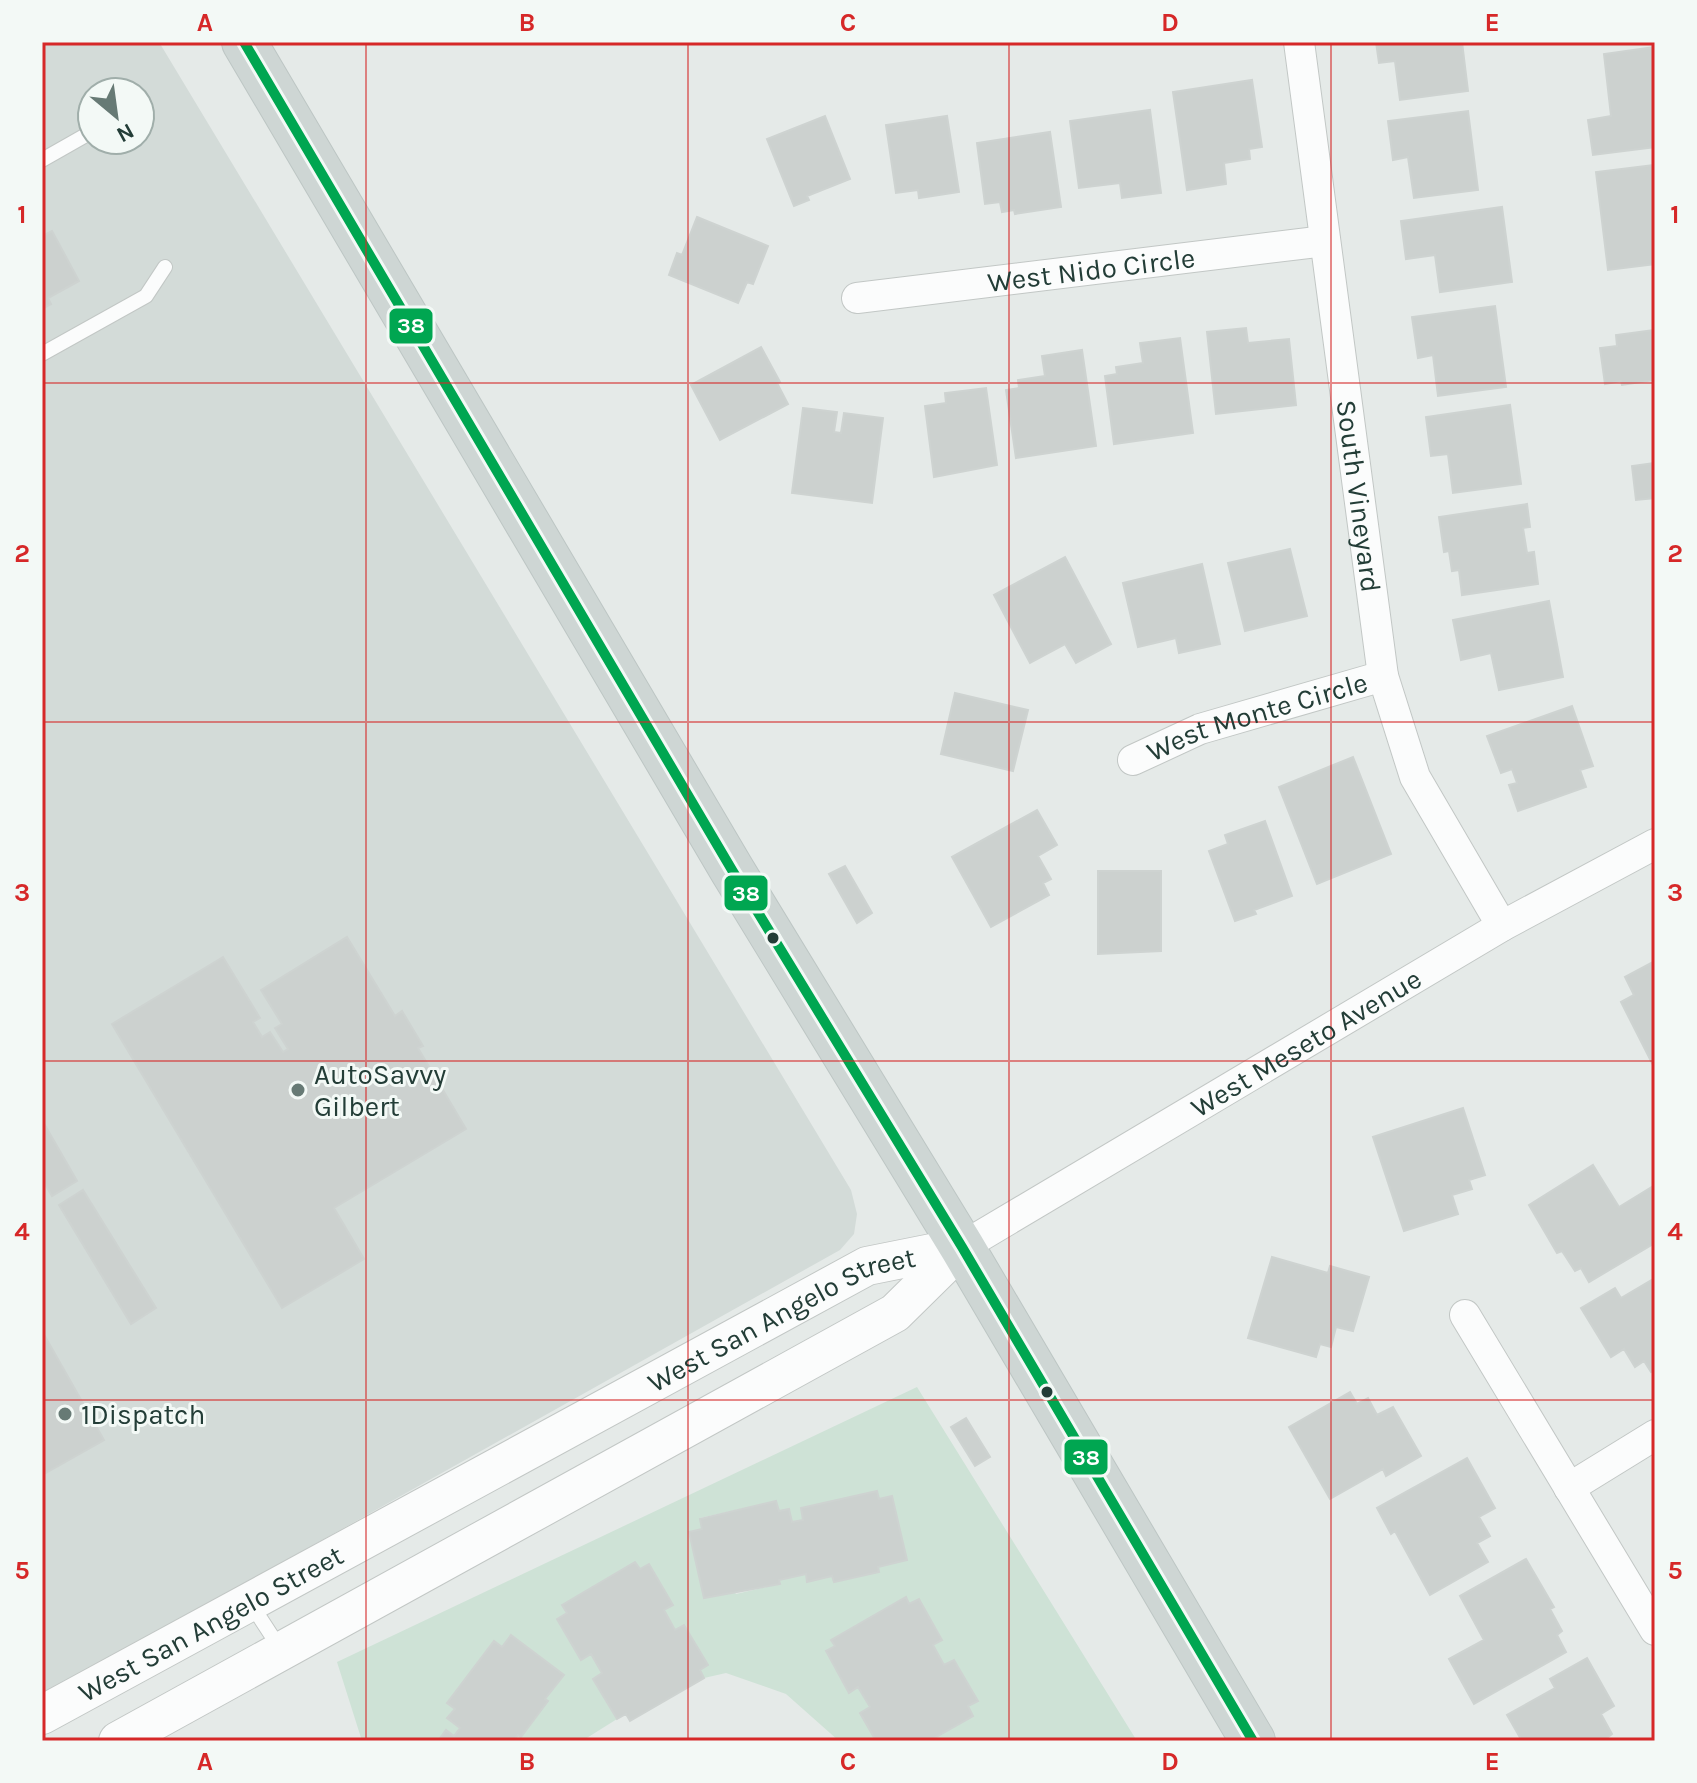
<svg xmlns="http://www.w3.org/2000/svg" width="1697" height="1783" font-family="Karla,sans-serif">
<rect width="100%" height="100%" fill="#e5eae8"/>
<!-- built -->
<path fill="#d3dbd8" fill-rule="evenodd" d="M42,42H159L851,1190L857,1214L854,1234L840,1250L42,1697ZM92,92H140V140H92Z"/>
<!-- green -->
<path fill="#cee2d6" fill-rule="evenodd" d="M917,1387L1137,1741H929L973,1716L968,1706L977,1701L954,1660L944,1665L933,1645L942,1639L919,1599L909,1604L905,1597L832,1640L835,1646L826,1651L849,1692L858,1687L870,1707L860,1713L876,1741H839L786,1694L726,1673L704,1678L630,1721L625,1714L582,1741H362L337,1662ZM877,1491L879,1499L892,1497L906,1560L878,1567L879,1571L834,1581L832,1576L808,1582L806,1574L779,1580V1584L736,1594L689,1532L702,1529L700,1518L776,1501L779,1511L789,1509L792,1522L803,1520L801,1508Z"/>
<!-- building -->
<path fill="#ccd1cf" stroke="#ced3d1" stroke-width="2" d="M1376,42H1462L1468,91L1400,100L1395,61L1379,63Z
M1655,47V147L1593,155L1588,120L1611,116L1604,54Z
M1252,80L1262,147L1249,149L1250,159L1224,163L1226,184L1187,190L1173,92Z
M1150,110L1161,193L1122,198L1120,183L1079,188L1070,121Z
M1468,111L1478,190L1414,198L1408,157L1393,160L1388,121Z
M825,116L850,179L807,196L809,200L794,206L767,139Z
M947,116L959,192L919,198L918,190L896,193L886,125Z
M1050,132L1061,207L1015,214L1014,210L1002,212L1000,202L985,204L977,143Z
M1655,165V264L1608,270L1596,172Z
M1502,207L1512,282L1440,292L1435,255L1406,259L1401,221Z
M697,217L768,246L753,284L747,282L738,303L669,275L677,253L682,255Z
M52,231L79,281L48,298L51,304L42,309V236Z
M1495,306L1506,387L1438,396L1433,355L1418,358L1412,317Z
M1246,328L1248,343L1289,339L1296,405L1216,414L1207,332Z
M1655,330V380L1622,385L1621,381L1605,384L1600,348L1617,346L1616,335Z
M1180,338L1193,433L1114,444L1105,376L1117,374L1116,367L1143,363L1140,343Z
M761,347L780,382L777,383L788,404L720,440L691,385Z
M1082,350L1096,446L1016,458L1006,390L1019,388L1018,380L1045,376L1042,356Z
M986,388L997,465L934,477L925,406L946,403L945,393Z
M1510,405L1521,484L1453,493L1448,454L1431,456L1426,417Z
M803,408L837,412L834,432L841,433L844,413L883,418L872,503L792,493Z
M1655,463V498L1636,500L1632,466Z
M1527,504L1530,527L1523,528L1527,553L1534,552L1538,584L1462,595L1459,570L1452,571L1449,551L1444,552L1439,517Z
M1290,549L1307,616L1245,631L1228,563Z
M1065,557L1111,644L1076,663L1065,644L1030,663L994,595Z
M1202,564L1220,644L1179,653L1176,638L1138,647L1123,583Z
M1549,601L1563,677L1499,690L1491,653L1461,660L1453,620Z
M955,693L1028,710L1013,771L941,754Z
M1572,706L1593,766L1580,770L1586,787L1518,811L1509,785L1517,783L1512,769L1501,773L1487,736Z
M1353,757L1391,854L1317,884L1279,787Z
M1037,810L1057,845L1038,856L1051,879L1043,883L1049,895L991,927L952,857Z
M1265,821L1292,896L1254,910L1256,914L1235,921L1209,851L1228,844L1225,835Z
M845,866L872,913L857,923L829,874Z
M1098,871H1161V951L1098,954Z
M347,937L395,1016L402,1011L423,1046L418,1048L466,1129L334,1208L364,1259L282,1308L112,1024L223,957L260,1018L253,1022L262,1037L270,1032L283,1052L288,1049L275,1028L282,1024L261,990Z
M1655,961V1069L1621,1002L1634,995L1625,977Z
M1463,1108L1485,1175L1469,1180L1472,1189L1452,1195L1458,1214L1404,1231L1373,1137Z
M42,1120L77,1181L52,1196L42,1179Z
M1593,1165L1619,1207L1655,1185V1243L1589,1282L1581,1268L1575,1271L1562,1251L1557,1253L1529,1205Z
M83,1190L156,1308L131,1324L59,1205Z
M1272,1257L1328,1273L1330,1266L1369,1277L1353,1331L1336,1327L1331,1347L1320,1344L1316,1357L1248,1338Z
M1655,1278V1370L1651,1372L1644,1361L1635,1367L1624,1349L1611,1357L1581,1308L1615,1288L1621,1298Z
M42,1331L104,1440L42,1475Z
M1350,1392L1357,1404L1368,1398L1377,1415L1393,1407L1421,1456L1386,1476L1383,1469L1330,1499L1289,1427Z
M966,1418L990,1457L975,1466L951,1427Z
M1467,1458L1495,1508L1479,1517L1490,1536L1477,1543L1488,1562L1430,1595L1395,1531L1391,1534L1377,1508Z
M877,1491L879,1499L892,1496L907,1560L878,1567L879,1572L834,1582L832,1576L807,1582L806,1574L779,1580L780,1584L704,1598L689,1532L702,1529L700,1519L776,1501L779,1511L789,1509L792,1522L803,1520L801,1508Z
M1526,1559L1554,1607L1550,1609L1562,1631L1557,1635L1566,1652L1474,1704L1449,1659L1484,1640L1460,1596Z
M635,1562L640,1569L649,1564L673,1605L664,1610L675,1630L684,1625L708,1665L700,1670L704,1678L630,1721L626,1714L617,1719L593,1679L602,1673L591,1654L581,1660L557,1619L567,1613L562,1605Z
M906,1597L909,1604L919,1599L942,1640L933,1645L944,1665L954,1660L978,1701L968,1706L973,1716L929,1741H876L860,1713L870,1707L858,1687L849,1693L826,1651L835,1646L831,1640Z
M511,1635L564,1675L545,1699L548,1701L521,1737L518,1735L513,1741H438L446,1730L454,1736L460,1728L447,1718L455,1709L447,1703L494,1641L502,1647Z
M1587,1658L1614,1706L1601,1714L1612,1734L1603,1741H1522L1507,1715L1555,1688L1550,1679Z"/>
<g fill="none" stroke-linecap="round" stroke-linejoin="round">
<!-- service casing -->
<g stroke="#c2c7c5" stroke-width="16">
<path id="service" d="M42,160L86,135
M42,354L146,296L165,267
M251,1604L281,1650"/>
</g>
<!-- minor casing -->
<g stroke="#c2c7c5" stroke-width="32">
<g id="minor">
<path id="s1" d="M1299,42L1383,676L1415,777L1502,926"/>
<path id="s2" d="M857,298L1325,241"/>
<path id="s3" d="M1133,760L1200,729L1383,676"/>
<path id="s4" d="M962,1247L1502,926L1655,844"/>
<path d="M1465,1315L1655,1630"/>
<path d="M1569,1488L1655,1435"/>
</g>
</g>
<!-- tertiary casing -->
<g stroke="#c2c7c5" stroke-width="40">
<g id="tertiary">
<path id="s5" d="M42,1715L867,1266L962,1247"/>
<path d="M118,1741L895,1313L962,1247"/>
</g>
</g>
<!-- primary casing -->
<g stroke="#bdc6c4" stroke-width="46">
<path id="primary" d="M244,42L732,870L962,1247L1253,1741"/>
</g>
<!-- service -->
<use href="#service" stroke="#fbfcfc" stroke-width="14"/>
<!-- minor -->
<use href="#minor" stroke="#fbfcfc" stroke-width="30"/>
<!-- tertiary -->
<use href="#tertiary" stroke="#fbfcfc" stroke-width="38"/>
<!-- primary -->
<use href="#primary" stroke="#ced6d4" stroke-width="44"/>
<!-- bus-1 casing -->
<g stroke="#f3f9f6" stroke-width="16">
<path id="bus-1" d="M244,42L732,870L962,1247L1253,1741"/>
</g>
<!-- bus-1 -->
<use href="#bus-1" stroke="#00a651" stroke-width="10"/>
</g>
<!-- grid -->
<path fill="none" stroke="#d62828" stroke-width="2" stroke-opacity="0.55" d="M366,42V1741M688,42V1741M1009,42V1741M1331,42V1741M42,383H1655M42,722H1655M42,1061H1655M42,1400H1655"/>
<!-- markers -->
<g fill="#233d37" stroke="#f3f9f6" stroke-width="3">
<circle cx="773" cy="938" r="7"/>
<circle cx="1047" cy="1392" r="7"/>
</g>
<g fill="#677a75" stroke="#f3f9f6" stroke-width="3">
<circle cx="298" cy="1090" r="8"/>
<circle cx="65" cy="1414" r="8"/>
</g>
<g text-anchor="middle" stroke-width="6" stroke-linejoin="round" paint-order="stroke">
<!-- street labels -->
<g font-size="28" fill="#233d37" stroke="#f3f9f6">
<text dy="10" stroke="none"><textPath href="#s2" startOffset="236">West Nido Circle</textPath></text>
<text dy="10" stroke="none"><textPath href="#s1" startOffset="458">South Vineyard</textPath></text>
<text dy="10" stroke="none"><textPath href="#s3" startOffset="132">West Monte Circle</textPath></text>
<text dy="10" stroke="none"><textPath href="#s4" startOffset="400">West Meseto Avenue</textPath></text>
<text dy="10" stroke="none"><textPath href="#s5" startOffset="840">West San Angelo Street</textPath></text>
<text dy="10" stroke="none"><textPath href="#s5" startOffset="192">West San Angelo Street</textPath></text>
</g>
<!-- poi labels -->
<g font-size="28" fill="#233d37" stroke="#f3f9f6" text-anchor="start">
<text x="314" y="1084">AutoSavvy<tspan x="314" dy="32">Gilbert</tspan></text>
<text x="81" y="1424">1Dispatch</text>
</g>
</g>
<g stroke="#f3f9f6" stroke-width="3">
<rect x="388" y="307" width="46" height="38" rx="8" fill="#00a651"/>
<rect x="723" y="874" width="46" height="38" rx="8" fill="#00a651"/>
<rect x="1063" y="1438" width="46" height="38" rx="8" fill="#00a651"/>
</g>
<g font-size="22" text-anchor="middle" font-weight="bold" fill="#fff">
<text x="411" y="333">38</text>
<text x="746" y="901">38</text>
<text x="1086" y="1465">38</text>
</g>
<!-- border -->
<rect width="1697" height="1783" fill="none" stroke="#f3f9f6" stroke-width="88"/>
<!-- north arrow -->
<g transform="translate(116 116) rotate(151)"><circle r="38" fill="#f3f9f6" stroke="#a0aeaa" stroke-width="2"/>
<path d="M0-6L14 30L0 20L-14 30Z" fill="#677a75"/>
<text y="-12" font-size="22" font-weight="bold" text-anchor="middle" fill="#233d37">N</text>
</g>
<rect x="44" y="44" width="1609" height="1695" fill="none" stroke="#d62828" stroke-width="3"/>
<g font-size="26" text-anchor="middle" font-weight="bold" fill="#d62828">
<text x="205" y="31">A</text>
<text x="527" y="31">B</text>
<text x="848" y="31">C</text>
<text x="1170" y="31">D</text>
<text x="1492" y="31">E</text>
<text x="22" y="223">1</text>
<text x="1675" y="223">1</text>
<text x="22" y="562">2</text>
<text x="1675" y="562">2</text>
<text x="22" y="901">3</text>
<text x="1675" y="901">3</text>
<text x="22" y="1240">4</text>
<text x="1675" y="1240">4</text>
<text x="22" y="1579">5</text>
<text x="1675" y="1579">5</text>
<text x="205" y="1770">A</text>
<text x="527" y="1770">B</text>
<text x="848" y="1770">C</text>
<text x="1170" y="1770">D</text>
<text x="1492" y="1770">E</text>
</g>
</svg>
